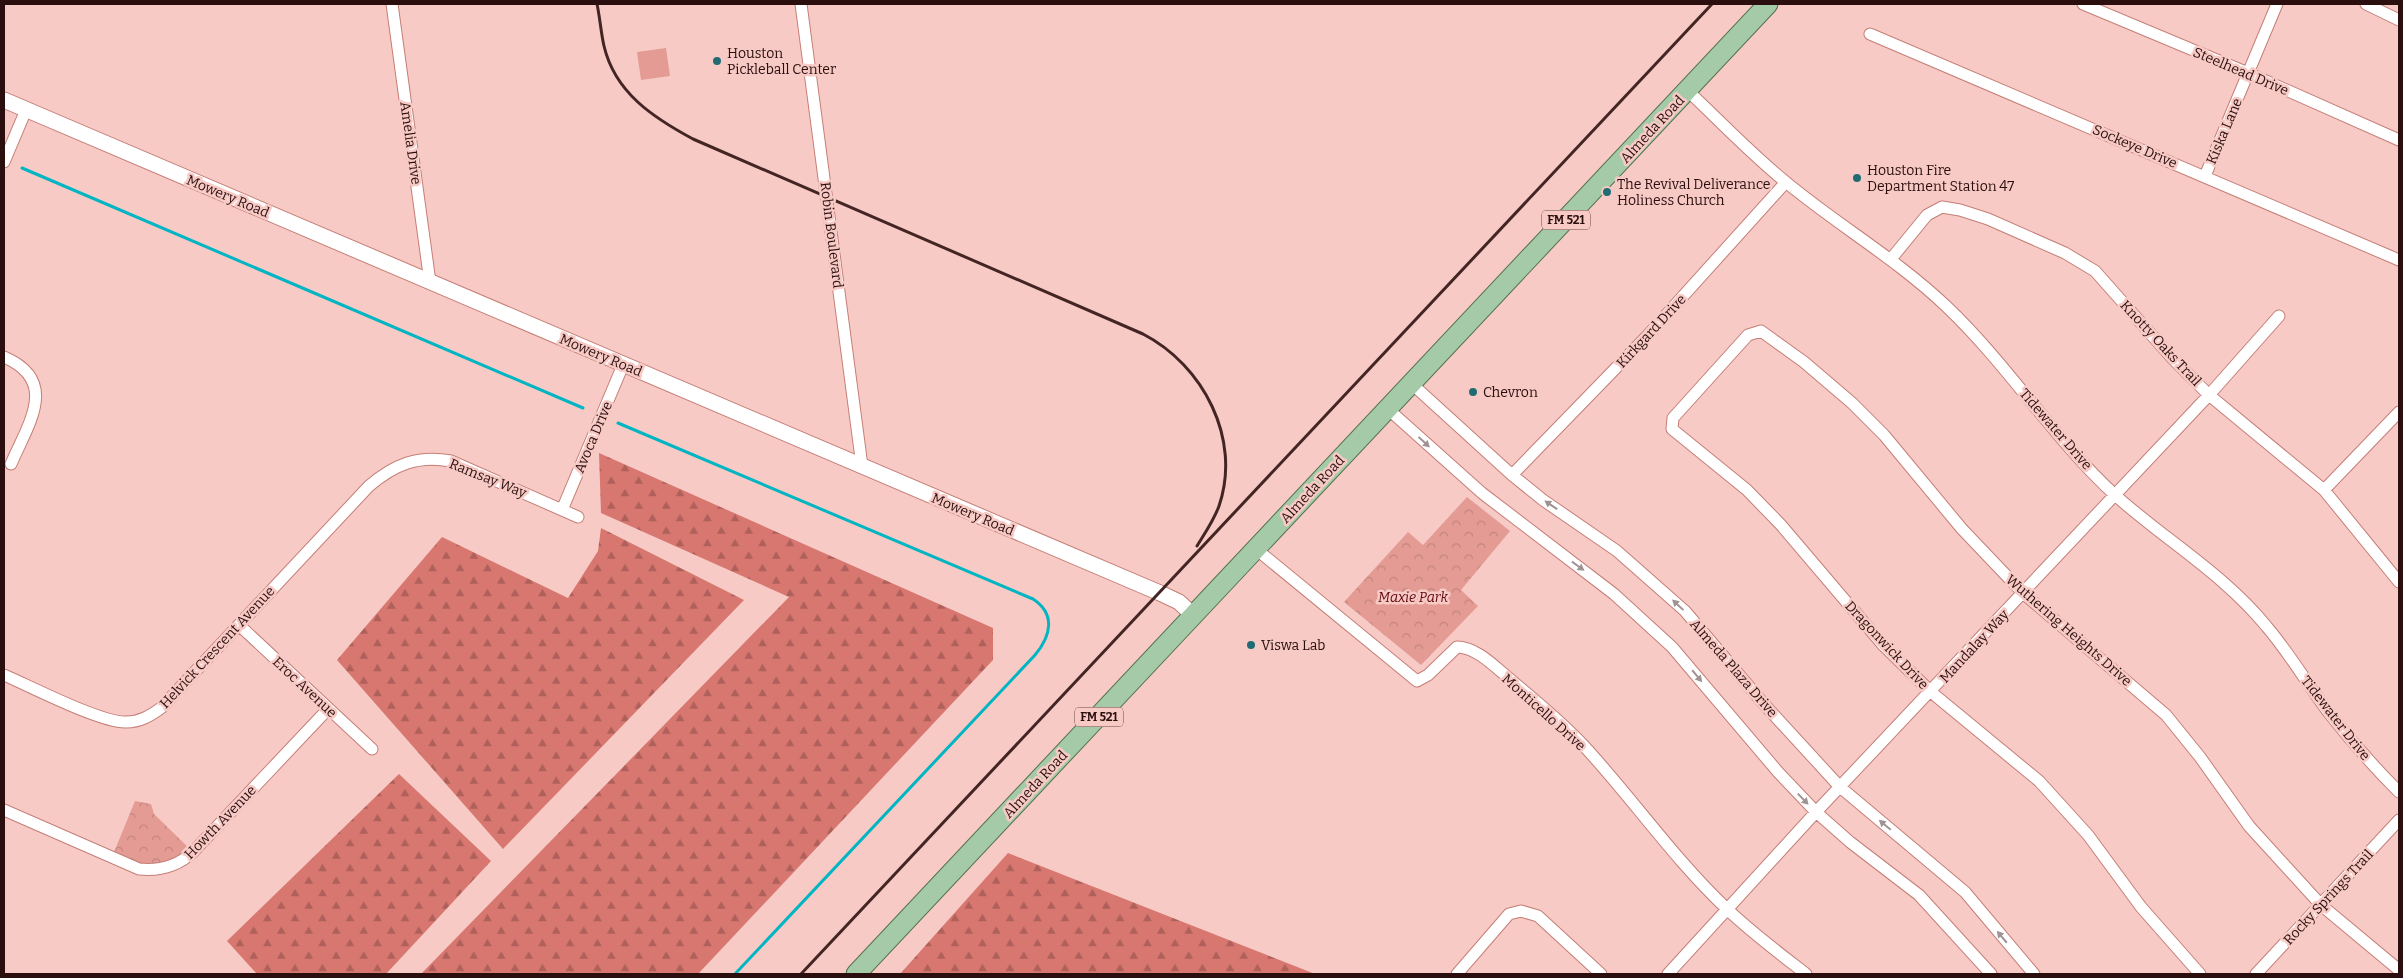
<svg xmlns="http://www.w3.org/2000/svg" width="2403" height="978" font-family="Bitter,serif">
<defs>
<pattern id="forest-firs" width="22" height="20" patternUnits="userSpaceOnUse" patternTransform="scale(1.25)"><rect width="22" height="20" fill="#d77770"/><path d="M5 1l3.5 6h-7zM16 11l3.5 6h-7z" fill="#af605a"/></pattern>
<pattern id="park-crowns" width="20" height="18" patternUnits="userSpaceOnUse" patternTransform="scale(1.25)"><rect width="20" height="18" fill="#e39b94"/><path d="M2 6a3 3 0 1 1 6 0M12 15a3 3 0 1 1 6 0" fill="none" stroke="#c3847e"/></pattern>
</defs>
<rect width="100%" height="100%" fill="#f8cac5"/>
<!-- grass -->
<path fill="#e39b94" d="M666,48L670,76L641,80L637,52Z"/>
<!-- forest -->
<path fill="url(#forest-firs)" d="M599,453L993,628V660L698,974H421L789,597L601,513Z
M601,528L744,600L503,849L337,660L442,537L568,598L598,551Z
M399,774L491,861L386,974H257L227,941Z
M1008,853L1315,974H900Z"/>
<!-- park -->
<path fill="url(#park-crowns)" d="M1467,497L1510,531L1461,590L1478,606L1421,665L1344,602L1408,532L1423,545Z
M135,801L151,804L154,814L193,852L154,870L112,857Z"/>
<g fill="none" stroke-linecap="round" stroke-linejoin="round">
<!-- stream -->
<path stroke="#01b5c3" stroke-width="3" d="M22,168L583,408
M618,423L1033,599C1056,614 1051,636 1035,655L735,974"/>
<!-- minor casing -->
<g stroke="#c57e77" stroke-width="13">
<path id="minor" d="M392,4L430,282
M801,4L862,466
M2083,4L2248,73L2399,140
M2366,4L2399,20
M1870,34L2399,260
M1687,90C1720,121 1752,155 1787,183C1839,226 1898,260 1947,307C2008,365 2053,438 2115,495C2165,540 2224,574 2267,627C2290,654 2308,685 2329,713C2351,741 2374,767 2399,792
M4,162L26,110
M2205,176L2277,4
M1891,259L1927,215L1942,207L1960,210L1988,219L2065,253L2095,271L2173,359L2209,395L2324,490L2399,582
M4,357C60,381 28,424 11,464
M1412,384L1512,475L1543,500L1617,551L1685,611L1763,703L1840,787L1965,892L2034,974
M1388,409L1482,493L1614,594L1672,647L1778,772L1816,812L1850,842L1919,895L1991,974
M1512,475L1648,335L1786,182
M2324,490L2399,412
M562,510L623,365
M1256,549L1417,681L1428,675L1457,647C1475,647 1492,664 1505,675C1532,698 1560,720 1584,746C1633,799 1674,859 1727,909C1751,932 1779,953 1806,974
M239,625L372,749
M4,675C30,686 101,723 126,722C140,722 150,716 161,708L369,486C395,464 418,455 451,461L578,517
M4,810L139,869C159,871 178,866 193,852L328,709
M1457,974L1509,914L1521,911L1538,916L1601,974
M1668,974L1816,812L2209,395L2279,316
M2200,974L2141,907L2088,835L2039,781L1931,692L1883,645L1781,525L1747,490L1672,429L1673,418L1748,335L1761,331L1804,362L1852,403L1884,435L1962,529L2023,593L2166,715L2200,757L2249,826L2321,905L2399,970
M2256,974L2399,820"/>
</g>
<!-- tertiary casing -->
<g stroke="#c57e77" stroke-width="17">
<path id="tertiary" d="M4,100L1160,593L1179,602L1194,616"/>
</g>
<!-- primary casing -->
<g stroke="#53724b" stroke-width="21">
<path id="primary" d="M856,974L1768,4"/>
</g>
<!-- minor -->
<use href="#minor" stroke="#fff" stroke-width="11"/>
<!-- tertiary -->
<use href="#tertiary" stroke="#fff" stroke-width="15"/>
<!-- primary -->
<use href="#primary" stroke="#a5caa7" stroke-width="19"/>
<!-- rail -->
<path stroke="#432524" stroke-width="3" d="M597,4C600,18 601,33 604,46C615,93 654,118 693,139L1143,334C1203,365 1242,439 1219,506C1214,520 1205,533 1197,546
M801,974L1712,4"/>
</g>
<!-- one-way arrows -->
<defs><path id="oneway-solid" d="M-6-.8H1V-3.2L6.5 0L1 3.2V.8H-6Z" transform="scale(1.25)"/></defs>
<g fill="#9f9393">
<use href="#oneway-solid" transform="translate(1424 442) rotate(43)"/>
<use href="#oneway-solid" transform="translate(1551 505) rotate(-146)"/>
<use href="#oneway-solid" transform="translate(1578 566) rotate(36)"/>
<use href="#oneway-solid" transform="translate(1678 605) rotate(-137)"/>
<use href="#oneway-solid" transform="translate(1697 676) rotate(50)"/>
<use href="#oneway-solid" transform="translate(1803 799) rotate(46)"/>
<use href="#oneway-solid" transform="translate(1885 825) rotate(-140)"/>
<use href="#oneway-solid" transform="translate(2002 937) rotate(-130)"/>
</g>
<!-- markers -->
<g fill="#216c74" stroke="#f8cac5" stroke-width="2">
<circle cx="717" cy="61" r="5"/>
<circle cx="1857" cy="178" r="5"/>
<circle cx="1607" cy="192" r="5"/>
<circle cx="1473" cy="392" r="5"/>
<circle cx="1251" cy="645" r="5"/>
</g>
<g text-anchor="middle" stroke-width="5" stroke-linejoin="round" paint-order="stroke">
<!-- shield labels -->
<g fill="#f8cac5" stroke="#684745" stroke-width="1">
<rect x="1542" y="210.5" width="48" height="19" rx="4"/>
<rect x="1075" y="707.5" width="48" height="19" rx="4"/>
</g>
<g font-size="12" font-weight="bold" fill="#2a0f0e">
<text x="1566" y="224">FM 521</text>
<text x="1099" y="721">FM 521</text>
</g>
<!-- poi labels -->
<g font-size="14" fill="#2a0f0e" stroke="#f8cac5" text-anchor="start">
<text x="727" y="58">Houston<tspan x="727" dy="16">Pickleball Center</tspan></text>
<text x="1867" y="175">Houston Fire<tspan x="1867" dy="16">Department Station 47</tspan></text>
<text x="1617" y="189">The Revival Deliverance<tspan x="1617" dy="16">Holiness Church</tspan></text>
<text x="1483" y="397">Chevron</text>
<text x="1261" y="650">Viswa Lab</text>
</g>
<!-- street labels -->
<g font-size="14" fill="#2a0f0e" stroke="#f8cac5">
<text transform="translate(2241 71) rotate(23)" y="5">Steelhead Drive</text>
<text transform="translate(1652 129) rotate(-47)" y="5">Almeda Road</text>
<text transform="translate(2224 131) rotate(-67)" y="5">Kiska Lane</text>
<text transform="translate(411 143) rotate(82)" y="5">Amelia Drive</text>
<text transform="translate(2135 146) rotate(23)" y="5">Sockeye Drive</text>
<text transform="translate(228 196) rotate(23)" y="5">Mowery Road</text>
<text transform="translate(832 235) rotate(83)" y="5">Robin Boulevard</text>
<text transform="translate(1651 331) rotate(-47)" y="5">Kirkgard Drive</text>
<text transform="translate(2161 343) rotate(47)" y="5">Knotty Oaks Trail</text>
<text transform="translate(601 355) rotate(23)" y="5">Mowery Road</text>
<text transform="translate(2056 429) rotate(49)" y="5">Tidewater Drive</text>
<text transform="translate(593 437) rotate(-67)" y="5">Avoca Drive</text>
<text transform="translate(488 478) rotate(22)" y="5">Ramsay Way</text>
<text transform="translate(1312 489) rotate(-47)" y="5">Almeda Road</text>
<text transform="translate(973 514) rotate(23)" y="5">Mowery Road</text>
<text transform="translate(2069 630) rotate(41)" y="5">Wuthering Heights Drive</text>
<text transform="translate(1887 645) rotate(47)" y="5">Dragonwick Drive</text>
<text transform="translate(1974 646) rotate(-47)" y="5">Mandalay Way</text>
<text transform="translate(217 647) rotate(-47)" y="5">Helvick Crescent Avenue</text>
<text transform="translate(1734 668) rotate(49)" y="5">Almeda Plaza Drive</text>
<text transform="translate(305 687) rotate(43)" y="5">Eroc Avenue</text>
<text transform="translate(1544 712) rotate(42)" y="5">Monticello Drive</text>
<text transform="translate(2336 718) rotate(52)" y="5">Tidewater Drive</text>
<text transform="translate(1035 784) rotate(-47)" y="5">Almeda Road</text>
<text transform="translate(220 822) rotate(-46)" y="5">Howth Avenue</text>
<text transform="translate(2328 897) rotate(-47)" y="5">Rocky Springs Trail</text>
</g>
<!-- park labels -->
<g font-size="14" font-style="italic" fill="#620a0f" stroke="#f8cac5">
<text x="1413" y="602">Maxie Park</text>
</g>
</g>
<!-- border -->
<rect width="2403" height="978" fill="none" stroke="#2a0f0e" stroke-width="10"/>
</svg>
